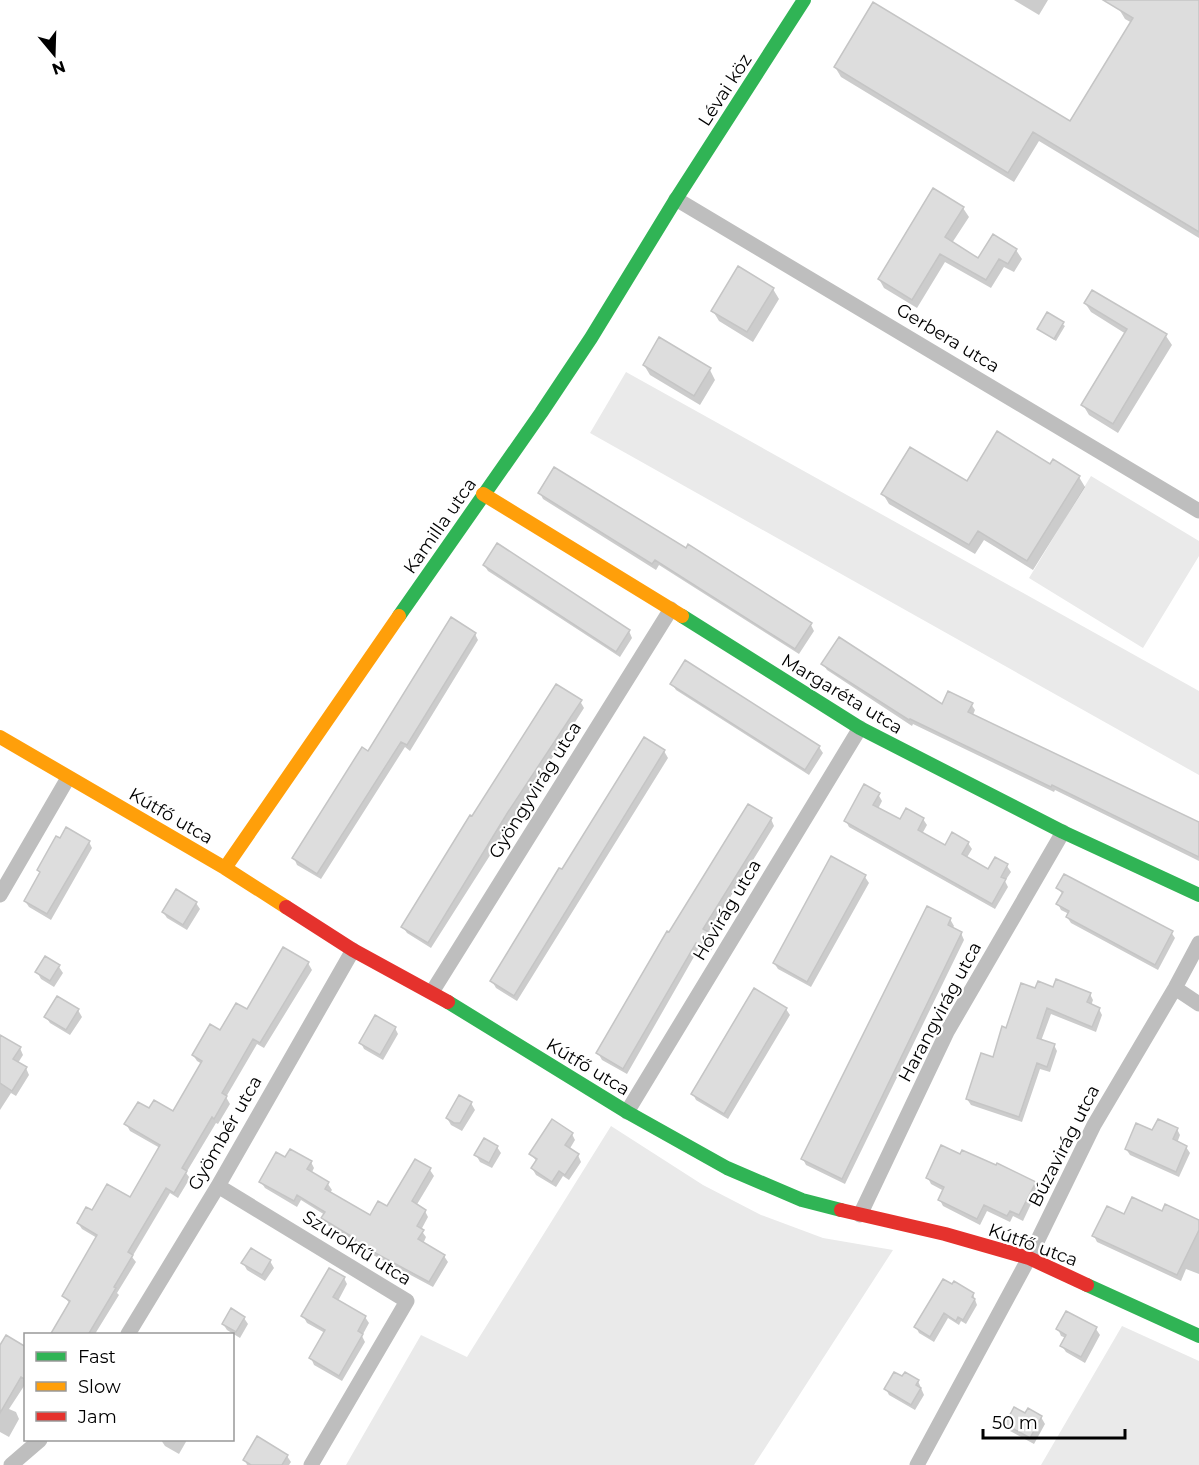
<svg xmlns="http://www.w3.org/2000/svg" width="1199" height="1465" font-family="Montserrat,sans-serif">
<rect width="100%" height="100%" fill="#fff"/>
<!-- green -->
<path fill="#eaeaea" d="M626,372L1199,691V775L590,433Z
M1091,476L1199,541V556L1143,648L1029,578Z
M611,1126L703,1185L761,1215L823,1238L893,1250L754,1465H346L421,1335L467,1357Z
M1122,1326L1199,1361V1465H1041Z"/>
<!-- shadow -->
<path fill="#0003" d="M1014,0H1048L1039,15Z
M1125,0H1199V238L1039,141L1014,182L841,77L835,67L1071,123L1132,23L1125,19L1119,9Z
M963,208L969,217L952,243L979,260L993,237L1016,250L1022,259L1014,272L1004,267L991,288L945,262L917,308L884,288L879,279Z
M773,289L779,299L753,342L719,321L713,311Z
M1085,303L1166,336L1172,345L1118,433L1089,415L1083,405L1126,334L1091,312Z
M1048,314L1065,326L1056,341L1038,329Z
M644,365L710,370L715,380L700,405L650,375Z
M1051,466L1079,477L1085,487L1033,570L984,540L975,554L889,504L883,494L967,484Z
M540,493L811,625L814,631L799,654L659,565L656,570L543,499Z
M484,565L629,631L632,638L620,657L488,571Z
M475,634L478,640L410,751L405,747L321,879L297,865L294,858L369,753Z
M823,664L942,706L971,704L975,710L973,715L1199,824V861L1055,790L1054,792L913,724L912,726L827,670Z
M672,684L819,747L823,753L809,775L676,690Z
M580,701L584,708L431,948L407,933L403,927L472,818Z
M644,739L664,751L668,758L517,1001L496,988L492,981Z
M878,794L882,801L878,809L900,821L923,819L927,825L922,834L945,847L968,843L972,849L966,859L988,871L995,859L1007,866L1011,872L1005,881L1008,887L995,909L849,827L846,821Z
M771,819L774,826L708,933L713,936L716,943L709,954L699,948L627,1074L602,1060L598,1053L669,934Z
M89,842L92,848L51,920L29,907L25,901L41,874L38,870Z
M865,877L869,883L811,987L778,969L774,963Z
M1058,888L1171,932L1175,938L1158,970L1071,923L1067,917L1069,914L1061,910L1058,904L1063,895Z
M196,903L200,909L187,930L167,918L163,912Z
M950,919L954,926L952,929L961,933L964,940L845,1184L806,1165L803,1159Z
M284,949L308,963L312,970L264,1048L257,1044L226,1097L230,1104L218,1124L216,1123L186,1173L190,1178L178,1198L170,1193L132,1257L136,1262L117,1293L119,1295L95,1334H52L70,1304L64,1296L97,1238L82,1229L78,1223L92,1212L130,1199L160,1148L130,1131L126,1124L150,1110L173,1113L202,1064L197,1061L193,1055L248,1011Z
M46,958L59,967L63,973L54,987L41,979L37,972Z
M1054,989L1090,994L1093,1000L1091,1006L1099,1009L1102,1015L1096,1032L1051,1014L1041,1041L1054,1045L1057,1051L1050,1072L1040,1069L1022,1122L971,1105L967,1099L993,1059L1007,1030L1036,990Z
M786,1009L790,1015L728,1119L696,1100L693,1094Z
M78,1010L82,1017L70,1035L50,1023L46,1017Z
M395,1028L398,1034L383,1060L364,1049L361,1043Z
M0,1036L20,1048L23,1055L18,1063L26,1068L29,1075L16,1096L11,1093L0,1110Z
M471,1103L475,1110L462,1131L451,1125L447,1118Z
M1177,1129L1180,1135L1177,1143L1186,1147L1190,1153L1179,1177L1130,1155L1126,1149L1153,1132Z
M572,1134L575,1140L569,1150L578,1155L581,1162L569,1180L563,1176L556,1187L536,1175L532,1168L537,1162L531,1154Z
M497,1147L501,1153L492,1168L480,1162L476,1155Z
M285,1159L311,1162L314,1168L311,1174L328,1184L332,1190L329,1194L371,1217L388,1208L430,1170L434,1176L416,1206L425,1211L428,1217L421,1230L426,1237L423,1244L444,1256L448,1262L433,1287L360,1248L357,1242L326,1224L323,1218L325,1215L301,1200L297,1207L265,1188L261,1182Z
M928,1178L1035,1183L1038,1189L1023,1221L1013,1216L1010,1222L987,1211L980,1225L943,1206L940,1200L944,1191L931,1184Z
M1124,1216L1199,1222V1274L1186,1269L1181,1281L1097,1242L1094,1236Z
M270,1261L274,1268L265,1281L247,1270L243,1263Z
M344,1278L347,1284L338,1301L365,1317L369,1323L362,1336L365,1342L342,1381L314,1365L311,1358L325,1333L307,1323L303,1316Z
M973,1294L977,1305L966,1324L961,1321L959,1325L948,1318L934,1342L919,1333L916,1327Z
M1067,1313L1096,1329L1100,1335L1085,1363L1066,1352L1062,1346L1066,1338L1061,1336L1058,1329Z
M244,1318L248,1324L240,1338L227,1330L223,1324Z
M0,1348H26V1383L9,1409L16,1412L19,1419L9,1437L0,1432Z
M918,1381L924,1395L915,1410L889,1395L886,1389Z
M1028,1410L1041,1417L1045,1424L1034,1444L1010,1431L1006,1424L1026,1415Z
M161,1440H187L179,1454L165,1446Z
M287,1456L291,1462L289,1465H247L245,1460Z"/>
<!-- building -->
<path fill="#ddd" stroke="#c5c5c5" stroke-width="1.5" d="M1103,0H1199V232L1033,132L1008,173L834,67L873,2L1070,121L1133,18Z
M933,188L964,207L945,237L978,258L993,234L1017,249L1008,264L999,259L986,280L940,254L912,300L878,279Z
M738,266L774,288L747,332L711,311Z
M1092,290L1167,334L1113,424L1081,405L1127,329L1084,303Z
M1047,312L1064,322L1054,339L1037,329Z
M659,337L711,368L694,396L643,365Z
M997,431L1050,464L1053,459L1080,476L1027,561L978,531L969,545L881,494L910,447L967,481Z
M554,467L686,548L688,544L812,623L795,649L655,560L652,564L538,493Z
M497,543L630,630L616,652L483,565Z
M451,617L476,633L407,745L401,742L317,874L292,858L362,747L368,751Z
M839,637L942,704L948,691L973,703L968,712L1199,822V857L1052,785L1051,787L910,719L909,720L821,664Z
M685,660L820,746L805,770L670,684Z
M556,684L582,700L508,812L428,943L401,927L470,815L472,816Z
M644,737L665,750L514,996L490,981L559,868L562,869Z
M864,784L880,793L873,805L900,819L906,808L924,818L918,830L945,845L952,832L969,842L962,854L988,869L995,857L1008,864L1001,877L1006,879L992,904L844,821Z
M748,804L772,818L703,929L714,935L705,949L696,943L623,1069L596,1053L667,931L669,932Z
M66,827L90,841L47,914L24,901L40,872L37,870L56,836L60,838Z
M831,856L866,875L807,982L773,963Z
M1064,874L1173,931L1155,965L1066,917L1069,911L1056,904L1063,892L1056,888Z
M176,889L197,902L183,925L162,912Z
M927,906L951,918L948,925L962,932L842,1179L801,1159Z
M283,947L309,962L260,1043L253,1039L222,1093L227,1096L214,1119L212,1117L182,1168L187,1171L174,1193L166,1188L128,1252L133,1255L114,1287L116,1288L88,1335H50L70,1301L62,1296L97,1235L77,1223L86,1207L92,1210L107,1184L130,1197L160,1145L124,1124L138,1102L149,1108L154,1100L173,1111L202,1061L192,1055L210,1024L220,1030L236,1003L247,1009Z
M45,956L60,965L50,981L35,972Z
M1056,979L1091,993L1087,1002L1100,1008L1092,1027L1047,1008L1037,1038L1055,1044L1047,1067L1037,1063L1019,1117L966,1099L981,1053L993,1057L1002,1026L1006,1028L1021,983L1035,988L1038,981L1053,987Z
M754,988L787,1008L724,1114L691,1094Z
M57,996L79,1009L66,1030L44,1017Z
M375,1015L396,1027L380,1055L359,1043Z
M0,1035L21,1047L13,1059L27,1067L12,1091L0,1083Z
M459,1095L472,1102L460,1123H454L446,1118Z
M552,1119L573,1133L565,1145L579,1154L565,1175L559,1171L552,1182L531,1168L537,1159L529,1154Z
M1158,1119L1178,1128L1173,1139L1187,1146L1176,1172L1125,1149L1136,1123L1152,1130Z
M484,1138L498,1146L489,1163L474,1155Z
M941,1145L960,1154L962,1150L996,1165L997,1163L1036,1182L1019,1215L1010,1211L1007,1216L984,1205L977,1219L938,1200L944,1187L926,1178Z
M290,1149L312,1161L307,1169L329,1182L325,1189L370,1215L378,1201L387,1206L415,1159L431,1168L412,1201L426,1210L417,1226L424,1230L418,1239L445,1255L429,1282L355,1242L356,1239L321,1218L325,1212L297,1195L294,1201L259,1182L276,1152L285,1157Z
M1132,1197L1162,1211L1165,1204L1199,1220V1230L1177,1275L1092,1236L1107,1206L1124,1214Z
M251,1248L271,1260L262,1275L241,1263Z
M329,1268L345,1277L333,1297L366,1316L358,1331L363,1334L339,1376L309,1358L325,1330L301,1316Z
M943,1279L952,1284L954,1281L974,1293L972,1297L975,1299L963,1320L958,1317L956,1321L944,1313L930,1337L914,1327Z
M231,1308L245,1317L236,1332L222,1324Z
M1066,1311L1097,1327L1081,1357L1060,1346L1066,1335L1056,1329Z
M6,1335L26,1347V1380L21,1377L0,1413V1345Z
M894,1372L902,1376L905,1372L919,1380L916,1385L921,1388L911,1405L884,1389Z
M1014,1407L1025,1413L1028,1408L1042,1416L1030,1438L1005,1424Z
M257,1436L288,1455L282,1465H251L243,1460Z"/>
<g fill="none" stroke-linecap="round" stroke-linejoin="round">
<!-- street -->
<path stroke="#bebebe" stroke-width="15" d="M676,199L1199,511
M0,895L68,778
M1175,988L1199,1004
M432,992L671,609
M627,1112L860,728
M218,1186L407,1301L311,1465
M860,1215L947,1032L1063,832
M128,1334L218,1186L353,950
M11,1465L40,1440
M917,1465L1029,1258L1094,1125L1175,988L1199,943"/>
<!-- fast -->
<path stroke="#30b455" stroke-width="14" d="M399,616L541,413L591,338L676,199L804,0
M682,616L860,728L1063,832L1199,895
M448,1002L627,1112L727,1168L802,1200L841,1210
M1087,1285L1199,1336"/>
<!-- slow -->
<path stroke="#ff9f0a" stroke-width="14" d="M483,494L682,616
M0,737L225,868L286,907
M225,868L399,616"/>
<!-- jam -->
<path stroke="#e5322d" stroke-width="14" d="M286,907L353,950L448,1002
M841,1210L945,1234L1029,1258L1087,1285"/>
</g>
<g text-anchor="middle" stroke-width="4.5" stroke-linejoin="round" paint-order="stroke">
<!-- street labels -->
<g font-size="18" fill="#000" stroke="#fff">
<text transform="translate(725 90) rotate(-57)" y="6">Lévai köz</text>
<text transform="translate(948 338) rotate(31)" y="6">Gerbera utca</text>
<text transform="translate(440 526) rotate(-55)" y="6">Kamilla utca</text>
<text transform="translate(842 694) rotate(31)" y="6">Margaréta utca</text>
<text transform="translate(535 790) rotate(-58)" y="6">Gyöngyvirág utca</text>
<text transform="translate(171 816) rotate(30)" y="6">Kútfő utca</text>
<text transform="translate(727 910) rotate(-59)" y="6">Hóvirág utca</text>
<text transform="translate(940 1012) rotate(-62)" y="6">Harangvirág utca</text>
<text transform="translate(588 1067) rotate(31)" y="6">Kútfő utca</text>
<text transform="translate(225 1133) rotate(-60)" y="6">Gyömbér utca</text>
<text transform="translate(1064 1146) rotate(-63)" y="6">Búzavirág utca</text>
<text transform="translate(1033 1245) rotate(20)" y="6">Kútfő utca</text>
<text transform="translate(357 1248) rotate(32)" y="6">Szurokfű utca</text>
</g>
</g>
<!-- legend -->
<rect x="24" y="1333" width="210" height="108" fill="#ffffff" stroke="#999999" stroke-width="1.5"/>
<rect x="36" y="1352" width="30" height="9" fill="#30b455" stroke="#999999" stroke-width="1.5"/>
<text x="78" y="1363" font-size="18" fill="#000000">Fast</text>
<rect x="36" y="1382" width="30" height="9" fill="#ff9f0a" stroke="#999999" stroke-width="1.5"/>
<text x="78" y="1393" font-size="18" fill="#000000">Slow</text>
<rect x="36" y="1412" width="30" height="9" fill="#e5322d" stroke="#999999" stroke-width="1.5"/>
<text x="78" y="1423" font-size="18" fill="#000000">Jam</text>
<!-- north arrow -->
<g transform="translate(54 54) rotate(161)" stroke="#ffffff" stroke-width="4.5" paint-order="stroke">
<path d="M0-4.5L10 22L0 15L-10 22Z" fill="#000000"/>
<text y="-9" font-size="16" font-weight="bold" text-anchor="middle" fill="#000000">N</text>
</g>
<!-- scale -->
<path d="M983 1429v9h142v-9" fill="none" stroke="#000000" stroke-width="3"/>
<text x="992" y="1429" font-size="18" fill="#000000" stroke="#ffffff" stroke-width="4.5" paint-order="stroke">50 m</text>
</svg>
